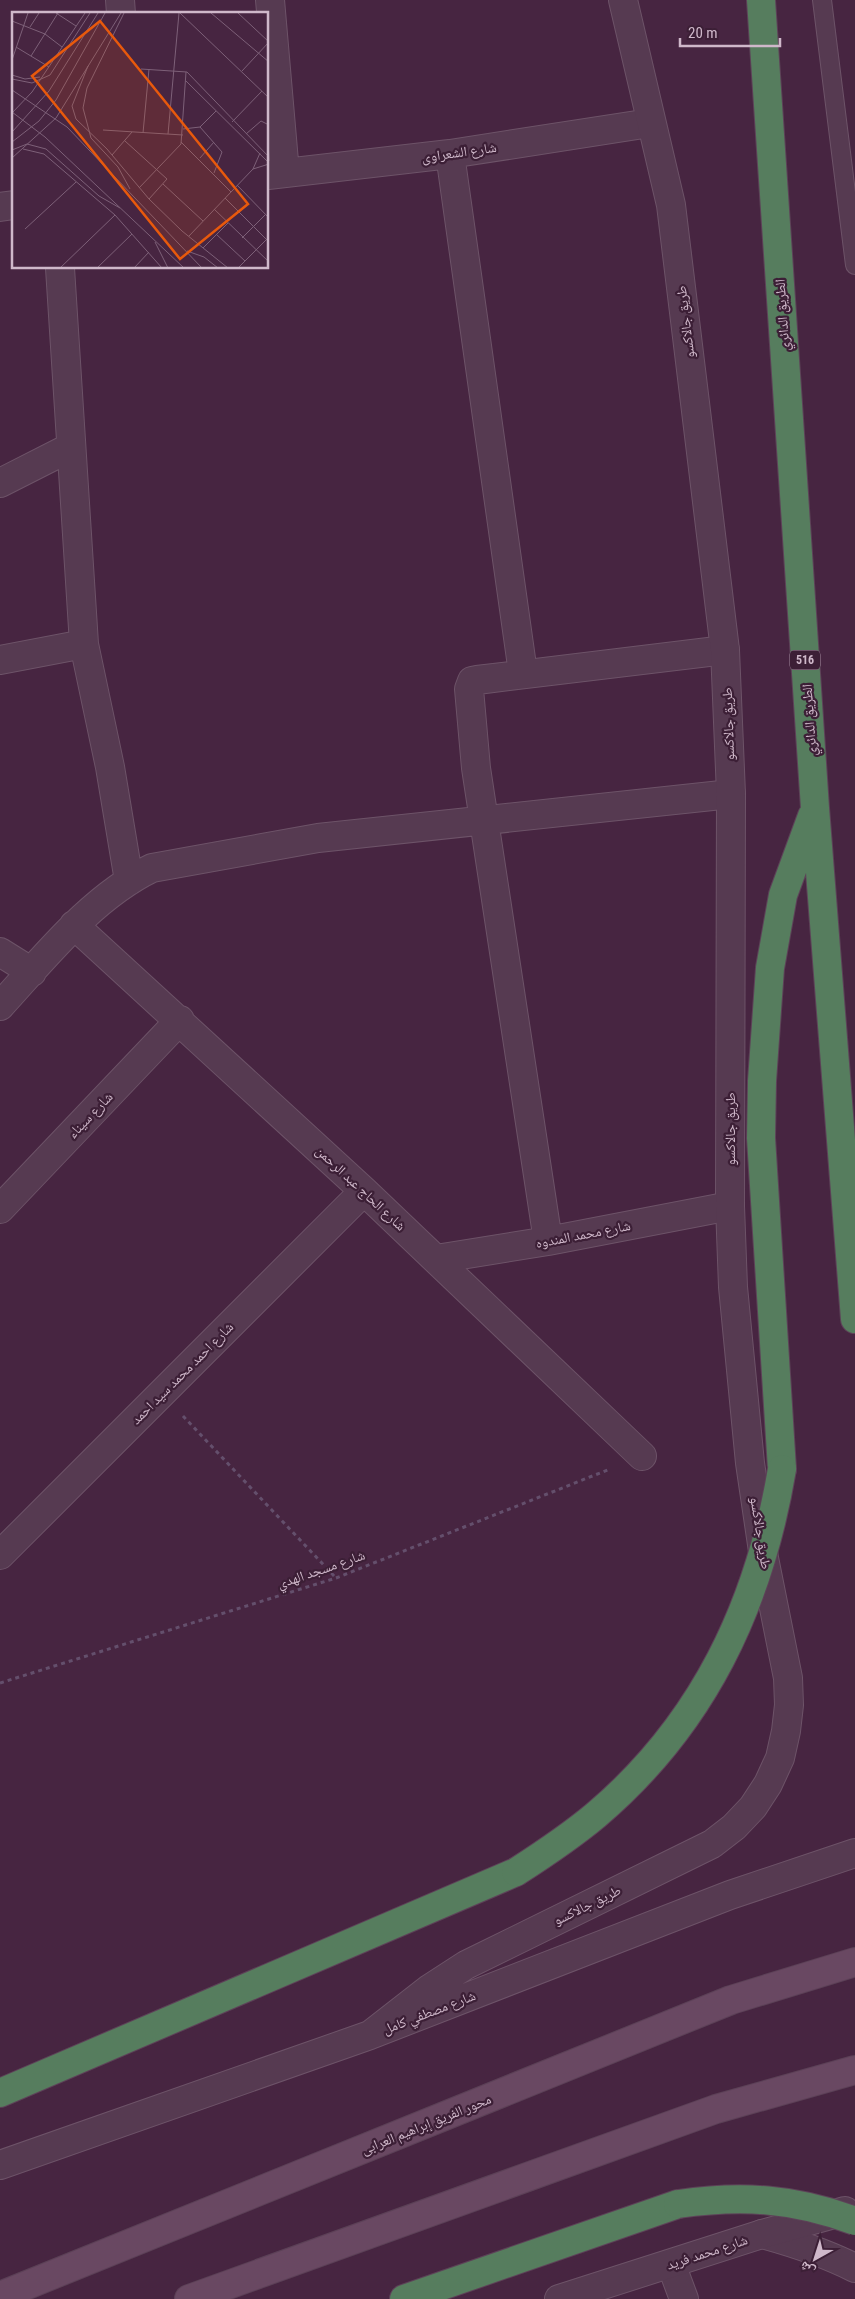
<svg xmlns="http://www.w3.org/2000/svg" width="855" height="2299" font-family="'Roboto Condensed','Noto Naskh Arabic',sans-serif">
<rect width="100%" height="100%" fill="#472541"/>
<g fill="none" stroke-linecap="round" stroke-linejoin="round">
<!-- service casing -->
<g stroke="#6d5368" stroke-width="20">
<path id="service" d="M822,0L855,265"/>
</g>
<!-- minor casing -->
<g stroke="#6d5368" stroke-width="30">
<path id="minor" d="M120,0L121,14
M270,0L285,173
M450,154L523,673
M268,175L450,154L650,123
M0,207L14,205
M60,268L84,644L110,767L129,881
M0,483L71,447
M0,660L84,644
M74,925L364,1191L642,1456
M0,952L32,972
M0,1006C45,957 92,897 152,868L318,838L731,794
M0,1209L180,1020
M548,1241L476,768L469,689L472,681L477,680L725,650
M436,1259L548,1241L730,1206
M0,1555L364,1191
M762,2234C795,2243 825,2253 855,2268
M671,2264L684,2299"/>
</g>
<!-- tertiary casing -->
<g stroke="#6d5368" stroke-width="30">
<path id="tertiary" d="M370,2035L429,1989L466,1965L712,1844L734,1827L753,1807L768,1784L780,1758L786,1731L789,1705L788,1678L764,1558L750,1463L733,1287L730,1206L731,794L725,650L671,205L623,0
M0,2165L370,2035L730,1895L855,1853
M559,2299L762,2234L845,2211"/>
</g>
<!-- secondary casing -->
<g stroke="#5c4157" stroke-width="30">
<path id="secondary" d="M0,2296L731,2000L855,1962
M189,2299L716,2109L855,2070"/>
</g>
<!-- motorway casing -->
<g stroke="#5d4258" stroke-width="30">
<path id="motorway" d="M761,0L815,808L855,1319
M782,1469L761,1138L762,1081L770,968L783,895L812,816
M0,2093L516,1872
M404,2299L678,2204"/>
</g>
<!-- path -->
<path stroke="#644f6c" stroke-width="3" stroke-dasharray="4 4" stroke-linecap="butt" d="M183,1416L336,1578
M0,1683L336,1578L610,1469"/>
<!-- service -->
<use href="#service" stroke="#563a51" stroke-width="18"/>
<!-- minor -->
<use href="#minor" stroke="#563a51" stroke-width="28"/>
<!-- tertiary -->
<use href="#tertiary" stroke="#563a51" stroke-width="28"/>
<!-- secondary -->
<use href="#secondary" stroke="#694862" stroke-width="28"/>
<!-- motorway -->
<use href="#motorway" stroke="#567d5e" stroke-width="28"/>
<!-- motorway-bridge casing -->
<g stroke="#5d4258" stroke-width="30" stroke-linecap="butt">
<path id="motorway-bridge" d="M516,1872C544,1854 571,1836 596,1815C703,1724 759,1606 782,1469
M678,2204C742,2195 794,2198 855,2221"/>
</g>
<!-- motorway-bridge -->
<use href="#motorway-bridge" stroke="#567d5e" stroke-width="28"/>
</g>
<g text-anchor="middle" stroke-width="4.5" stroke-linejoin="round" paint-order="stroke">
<!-- shield labels -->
<rect fill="#3c1f36" stroke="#a38a9e" stroke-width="1" x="790" y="650.5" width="30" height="19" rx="4"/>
<g font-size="12" font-weight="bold" fill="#cfb8ca">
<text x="805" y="664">516</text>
</g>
<!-- street labels -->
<g font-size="14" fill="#cfb8ca" stroke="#3c1f36">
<text transform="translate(459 152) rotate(-8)" y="5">شارع الشعراوى</text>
<text transform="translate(782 315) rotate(-94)" y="5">الطريق الدائري</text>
<text transform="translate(685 322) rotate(-97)" y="5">طريق جالاكسو</text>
<text transform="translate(809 720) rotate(-94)" y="5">الطريق الدائري</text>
<text transform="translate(728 724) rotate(-92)" y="5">طريق جالاكسو</text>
<text transform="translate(90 1115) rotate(-46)" y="5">شارع سيناء</text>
<text transform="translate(730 1129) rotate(-90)" y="5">طريق جالاكسو</text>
<text transform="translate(361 1188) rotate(43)" y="5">شارع الحاج عبد الرحمن</text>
<text transform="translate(583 1234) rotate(-11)" y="5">شارع محمد المندوه</text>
<text transform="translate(182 1373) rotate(-45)" y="5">شارع احمد محمد سيد احمد</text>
<text transform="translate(761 1533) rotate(81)" y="5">طريق جالاكسو</text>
<text transform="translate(321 1569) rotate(-19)" y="5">شارع مسجد الهدي</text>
<text transform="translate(587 1905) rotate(-26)" y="5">طريق جالاكسو</text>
<text transform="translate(429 2012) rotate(-21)" y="5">شارع مصطفي كامل</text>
<text transform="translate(426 2124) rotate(-22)" y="5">محور الفريق إبراهيم العرابى</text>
<text transform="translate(707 2252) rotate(-18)" y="5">شارع محمد فريد</text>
</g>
</g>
<!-- overview -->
<g transform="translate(12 12)">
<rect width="256" height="256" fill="#472541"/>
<path fill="none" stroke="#7d6078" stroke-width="1" d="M44,1L64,14M112,1L75,76L71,96L79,126L106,155L118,177M168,1L257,86M199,1L257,50M226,1L257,30M0,9L33,22L50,35M18,15L27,1M4,35L37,55M19,44L46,1M0,48L16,1M76,54L60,94L64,107L95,137L137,187L170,219L216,256M129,57L175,60L257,145M230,59L257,30M0,63L13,67L28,65M0,67L20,71L38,63L78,1M174,69L257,151M0,78L55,115L190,256M0,100L33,125L172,256M0,101L20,80L73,1M220,110L250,79M188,115L210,140L202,161M171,117L188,115L204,99M91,118L171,123M0,120L37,79L86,1M131,121L137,57M156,122L167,1M234,122L249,109L257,113M113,129L155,167L137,187M0,130L27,109L44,88L93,1M169,130L219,180M11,137L32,142L103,203L150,256M0,138L15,132L34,137L87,184L108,196M100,143L120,120M0,146L44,106L109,1M188,146L202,130M241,157L257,152M151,172L191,209M225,173L257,206M127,176L169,132L174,60M213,186L257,230M202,197L257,250M13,217L64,170M204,222L233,249M177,224L241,157L248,141M230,226L253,203M143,230L156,256M191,236L216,211M175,239L192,245L206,256M48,256L103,203M85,256L120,222M122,256L137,240M226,256L257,225"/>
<path fill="#e8590c" fill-opacity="0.15" stroke="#e8590c" stroke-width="2.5" d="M88,9L236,192L168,247L20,64Z"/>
<rect width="256" height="256" fill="none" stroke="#cfb8ca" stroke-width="2.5"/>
</g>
<!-- north arrow -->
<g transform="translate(815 2259) rotate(219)" stroke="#3c1f36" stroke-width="4" paint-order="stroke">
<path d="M0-4L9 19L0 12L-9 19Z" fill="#cfb8ca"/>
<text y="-8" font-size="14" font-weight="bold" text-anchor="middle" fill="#cfb8ca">ش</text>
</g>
<!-- scale -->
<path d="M680 38v8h100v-8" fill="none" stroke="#cfb8ca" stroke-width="2.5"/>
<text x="688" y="38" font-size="15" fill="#cfb8ca" stroke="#3c1f36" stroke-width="4" paint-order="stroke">20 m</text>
</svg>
